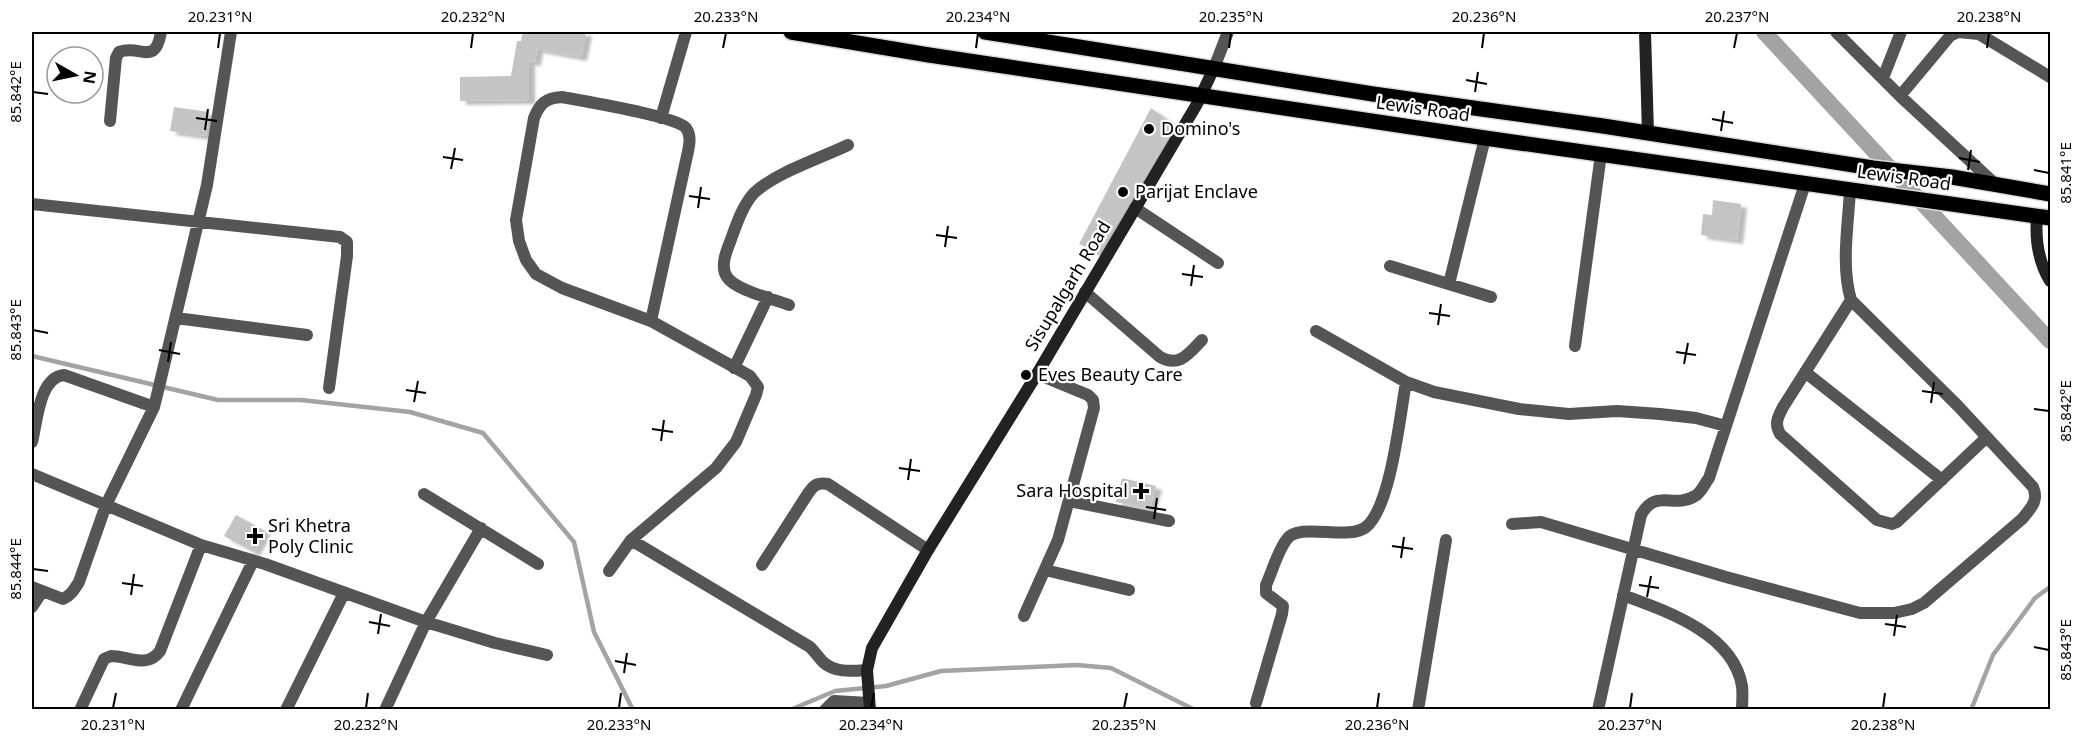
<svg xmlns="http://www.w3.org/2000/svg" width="2082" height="741" font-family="'Noto Sans',sans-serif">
<defs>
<filter id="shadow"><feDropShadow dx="6" dy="4" stdDeviation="1.5" flood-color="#0004"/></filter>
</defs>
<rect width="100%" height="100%" fill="#fff"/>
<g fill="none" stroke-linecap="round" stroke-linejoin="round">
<!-- stream -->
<path stroke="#a3a3a3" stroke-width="4.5" d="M32,356L218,400H301L410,412L483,433L574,542L594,632L633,710
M790,710L835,691L886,686L941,671L1077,665L1111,668L1195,710
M1971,710L1993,655L2035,598L2050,587"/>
<!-- canal -->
<path stroke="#a3a3a3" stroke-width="16" d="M1764,32L2050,341"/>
</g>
<!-- building -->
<path fill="#c4c4c4" filter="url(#shadow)" d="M523,32H586L581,57L537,49L535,62L529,61V100L460,101V77L511,76L517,41H521Z
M174,107L209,112L206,136L170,131Z
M1151,108L1175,125L1098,254L1079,244Z
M1713,200L1741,204L1737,240L1701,235L1703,214L1712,215Z
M1122,478L1156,486L1150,509L1116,502Z
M236,515L265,531L254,552L224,536Z"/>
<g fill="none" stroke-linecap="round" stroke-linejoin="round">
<!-- primary casing -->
<g stroke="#dbdbdb" stroke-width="18">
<path id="primary" d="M791,32L929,55L1485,138L2050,218
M985,32L1373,94L1603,126L1873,168L1952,177L2050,194"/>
</g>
<!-- street -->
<path stroke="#555" stroke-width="12" d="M1836,32L1900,96L1995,184
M1214,68L1228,32
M1883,78L1901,32
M1900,96L1950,36L1958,32L1979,34L2050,77
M661,118L686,32
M110,121L116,58L119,52C141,44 155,67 161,32
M32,204L340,237L347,242V256L329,388
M1135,208L1218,263
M1390,266L1491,297
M1449,284L1485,138
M1085,292L1160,357C1180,368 1189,353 1202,340
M1851,300L1783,407C1778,417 1774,423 1780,434L1877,520L1892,524L1897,522L1987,437
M789,305C774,299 735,290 727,277C720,267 726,252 730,242C736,226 742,206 754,193C775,173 821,158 848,145
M176,318L307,335
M1316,331L1406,382L1434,392L1519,409L1569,414L1617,411L1660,414L1696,418L1726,426
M1575,346L1601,154
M734,368L768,297
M1805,372L1942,480
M32,442C37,423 39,377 64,375L154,407
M32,474L201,545L265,564L426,622L495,643L547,655
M424,494L538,564
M1069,501L1169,521
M1512,524L1541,522L1726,577L1860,613H1894L1912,609L1924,603L2022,519C2031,508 2039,501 2033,487L1958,406L1851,300C1841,266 1848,226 1850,191
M631,540L810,647C815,652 819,658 823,662C835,673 852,671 867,670
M762,565L807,495C813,486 816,482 828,484L928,550
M1045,570L1129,590
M609,571L631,540L716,468L736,442L756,395L758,387L750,376L651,321L562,288L536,274L526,260L519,241L516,220L534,118C540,103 546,98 562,97C582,101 676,116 686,128C692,136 689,147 687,156L651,321
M32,587L63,599C71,595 74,590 79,582L106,505L154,407L157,395L207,185L231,32
M1623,595C1666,611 1733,633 1742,686C1743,694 1742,702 1742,710
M32,607L42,592
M1024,616L1058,540L1094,408L1093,400L1088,395L1037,374
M1256,703L1282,614L1283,606L1266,593V585C1272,572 1278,550 1287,539C1299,522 1349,541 1366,527C1391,507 1400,415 1406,382
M80,710L104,659L111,656C129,656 147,669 160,651L201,545
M181,710L253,561
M286,710L344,593
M385,710L426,622L481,528
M825,710L834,701L869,703
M1418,710L1446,540
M1598,710L1641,515C1656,488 1673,509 1695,496C1701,493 1705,483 1709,478L1805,184"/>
<!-- secondary -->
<path stroke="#222" stroke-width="12" d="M1645,32L1648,133
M2037,216C2035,240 2038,261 2050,281
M870,710L867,670L872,648L928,550L1037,374L1197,104L1214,68"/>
<!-- primary -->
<use href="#primary" stroke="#000" stroke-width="15"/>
</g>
<!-- ticks -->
<path fill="none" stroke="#000" stroke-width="2" d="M218,48L220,33M471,48L473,33M723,48L726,33M976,48L978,33M1229,48L1231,33M1482,48L1484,33M1734,48L1737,33M1987,48L1989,33M1466,80L1487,84M33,92L48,94M1475,92L1478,72M196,118L217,121M1712,119L1733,123M205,130L208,109M1721,131L1724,111M443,157L463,160M1959,158L1980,162M451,169L455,148M1968,170L1971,150M2034,170L2049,173M689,196L710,199M698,208L701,187M936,235L957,238M945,247L948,226M1182,274L1203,277M1191,286L1194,265M1429,313L1450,316M1438,325L1441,304M33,330L48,333M159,350L180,354M1676,352L1696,355M168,362L171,342M1684,364L1688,343M406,390L426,393M1922,391L1943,394M414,402L418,381M1931,403L1934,382M2034,409L2049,411M652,429L673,432M661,441L664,420M899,468L920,471M908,480L911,459M1146,507L1166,510M1154,519L1157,498M1392,546L1413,549M1401,558L1404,537M33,569L48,571M122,583L143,586M1639,585L1659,588M131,595L134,574M1647,597L1651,576M369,622L390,626M1885,624L1906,627M378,634L381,614M1894,636L1897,615M2034,647L2049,650M615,661L636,665M624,673L627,653M113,708L116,693M366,708L368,693M619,708L621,693M871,708L874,693M1124,708L1127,693M1377,708L1379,693M1630,708L1632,693M1883,708L1885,693"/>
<!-- markers -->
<g fill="#000" stroke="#fff" stroke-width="2">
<circle cx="1149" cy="129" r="6"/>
<circle cx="1123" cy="192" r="6"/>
<circle cx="1026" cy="375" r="6"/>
<path d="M1138 482h6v6h6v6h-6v6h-6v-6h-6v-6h6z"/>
<path d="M252 527h6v6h6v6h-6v6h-6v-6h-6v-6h6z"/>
</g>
<g text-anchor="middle" stroke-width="4.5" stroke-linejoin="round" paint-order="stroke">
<!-- street labels -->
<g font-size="18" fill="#000" stroke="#fff">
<text transform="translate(1423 109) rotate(8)" y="6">Lewis Road</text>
<text transform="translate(1904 178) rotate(8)" y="6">Lewis Road</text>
<text transform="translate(1068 286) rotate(-59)" y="6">Sisupalgarh Road</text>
</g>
<!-- poi labels -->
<g font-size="18" fill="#000" stroke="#fff" text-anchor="start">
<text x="1161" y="135">Domino's</text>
<text x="1135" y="198">Parijat Enclave</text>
<text x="1038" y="381">Eves Beauty Care</text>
<text x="1128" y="497" text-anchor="end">Sara Hospital</text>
<text x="268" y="532">Sri Khetra<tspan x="268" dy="21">Poly Clinic</tspan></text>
</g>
</g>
<!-- border -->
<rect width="2082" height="741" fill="none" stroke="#ffffff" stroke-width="66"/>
<!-- north arrow -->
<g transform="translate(75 75) rotate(99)"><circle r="28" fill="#ffffff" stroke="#999999" stroke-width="1.5"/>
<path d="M0-4.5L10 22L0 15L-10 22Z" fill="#000000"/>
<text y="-9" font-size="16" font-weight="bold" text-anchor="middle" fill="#000000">N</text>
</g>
<rect x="33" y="33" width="2016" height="675" fill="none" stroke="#000" stroke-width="2"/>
<g font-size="15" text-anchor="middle" fill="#000">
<text x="220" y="22">20.231°N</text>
<text x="473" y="22">20.232°N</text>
<text x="726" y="22">20.233°N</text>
<text x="978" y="22">20.234°N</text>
<text x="1231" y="22">20.235°N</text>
<text x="1484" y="22">20.236°N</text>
<text x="1737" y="22">20.237°N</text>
<text x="1989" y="22">20.238°N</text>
<text transform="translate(16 92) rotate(-90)" y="5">85.842°E</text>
<text transform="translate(2066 173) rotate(-90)" y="5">85.841°E</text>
<text transform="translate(16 330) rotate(-90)" y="5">85.843°E</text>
<text transform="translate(2066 411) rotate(-90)" y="5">85.842°E</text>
<text transform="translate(16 569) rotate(-90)" y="5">85.844°E</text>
<text transform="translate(2066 650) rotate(-90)" y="5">85.843°E</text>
<text x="113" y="730">20.231°N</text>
<text x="366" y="730">20.232°N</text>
<text x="619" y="730">20.233°N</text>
<text x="871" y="730">20.234°N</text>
<text x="1124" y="730">20.235°N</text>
<text x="1377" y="730">20.236°N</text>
<text x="1630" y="730">20.237°N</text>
<text x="1883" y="730">20.238°N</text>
</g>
</svg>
